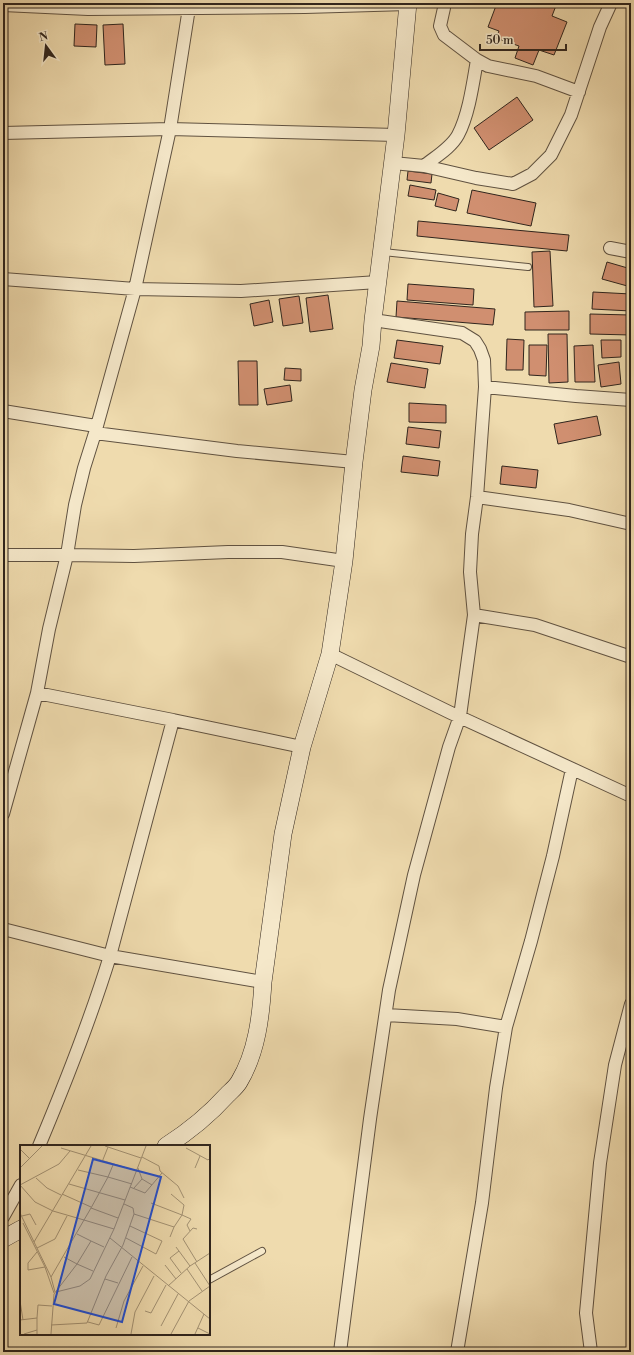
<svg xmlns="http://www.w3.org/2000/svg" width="634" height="1355" font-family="'Libre Bodoni',serif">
<rect width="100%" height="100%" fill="#efdbae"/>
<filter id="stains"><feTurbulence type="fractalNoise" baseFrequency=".005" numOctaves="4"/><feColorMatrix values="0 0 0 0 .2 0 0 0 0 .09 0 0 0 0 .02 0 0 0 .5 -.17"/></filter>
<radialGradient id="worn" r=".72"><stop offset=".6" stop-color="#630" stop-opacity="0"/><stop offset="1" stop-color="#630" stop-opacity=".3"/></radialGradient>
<!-- building -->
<path fill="#d08f70" stroke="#30251d" d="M497,3H529L532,4L533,3H557L552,16L567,22L554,55L539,50L533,65L515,58L519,46L496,38L499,31L488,27Z
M75,24L97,25L96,47L74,46Z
M123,24L125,64L105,65L103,25Z
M517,97L533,120L489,150L474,128Z
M408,171L432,174L431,183L407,180Z
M410,185L436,190L434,200L408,196Z
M472,190L536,203L531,226L467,213Z
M438,193L459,199L456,211L435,206Z
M418,221L569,235L567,251L417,236Z
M550,251L553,306L534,307L532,252Z
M607,262L631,269V287L602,279Z
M408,284L474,289L473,305L407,300Z
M593,292L631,294V311L592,309Z
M328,295L333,329L310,332L306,298Z
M299,296L303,323L283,326L279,299Z
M269,300L273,322L254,326L250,304Z
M397,301L495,309L493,325L396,317Z
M569,311V330H525V312Z
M590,314L631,315V335L590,334Z
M548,334H567L568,382L549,383Z
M507,339L524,340L523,370H506Z
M397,340L443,346L440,364L394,358Z
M601,340H621V357L602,358Z
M529,345H547L546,376L529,375Z
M593,345L595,382H575L574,346Z
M238,361H257L258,405H239Z
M619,362L621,384L601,387L598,365Z
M391,363L428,369L425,388L387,382Z
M285,368L301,369V381L284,380Z
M290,385L292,401L267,405L264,389Z
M409,403L446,405V423L409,422Z
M597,416L601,435L558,444L554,424Z
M408,427L441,431L439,448L406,444Z
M403,456L440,461L438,476L401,472Z
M502,466L538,470L536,488L500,484Z"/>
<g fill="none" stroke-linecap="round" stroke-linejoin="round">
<!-- lane casing -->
<g stroke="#605241" stroke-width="8">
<path id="lane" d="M383,252L528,267
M209,1280L262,1251"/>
</g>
<!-- street casing -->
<g stroke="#605241" stroke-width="14">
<path id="street" d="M443,3L444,8L440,26L444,35L477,60L488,66L536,76L579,92
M3,5L88,9L305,7L408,4
M189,8L170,129L396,135
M3,133L170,129L135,289L95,433L237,451L354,462
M393,163L424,166L476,178L513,184L532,174L551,155L571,115L600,27L611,3
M424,166C435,157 451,148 458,135C469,114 473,83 477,60
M610,248L631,252
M3,279L135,289L241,291L378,282
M485,387L576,396L631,400
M3,411L96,426
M477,497L569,510L631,524
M3,555H67L75,505L84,468L95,433
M474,615L535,625L631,657
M330,654L451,713L631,796
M37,693L173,720L110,956L263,982
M173,720L302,747
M3,814L37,693L49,629L67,555L134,556L228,552H282L344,561
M3,929L110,956C90,1021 65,1084 39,1146
M386,1015L457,1019L506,1027
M3,1217L21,1185
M340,1352L370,1119L389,990L414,875L449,747L460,716L474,615L470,572L472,534L477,497L485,387L484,360L480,349L475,341L462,333L373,320
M457,1352L482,1203L496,1088L506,1027L531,941L553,856L572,769
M591,1352L586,1313L600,1163L615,1065L631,1004"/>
</g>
<!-- secondary casing -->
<g stroke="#30251d" stroke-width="18">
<path id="secondary" d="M166,1146C188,1132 209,1115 227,1095C231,1091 236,1087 239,1082C257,1052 261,1016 263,982L283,834L302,747L330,654L344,561L354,462L363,390L371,346L373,320L396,135L408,3
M3,1239L21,1229"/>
</g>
<!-- lane -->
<use href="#lane" stroke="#f5e8ca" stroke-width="6"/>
<!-- street -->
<use href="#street" stroke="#f5e8ca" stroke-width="12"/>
<!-- secondary -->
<use href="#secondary" stroke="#f5e8ca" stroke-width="17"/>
</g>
<!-- overview -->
<g transform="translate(20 1145)">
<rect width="190" height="190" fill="#efdbae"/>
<path fill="none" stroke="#a39274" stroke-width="1" d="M88,2L121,13M41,3L117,26M166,3L188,15L190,13M0,4L9,13M122,12L139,21L140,26L158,41L164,53M82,17L88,2L85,1M93,20L88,32L112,39M0,23L22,1M118,23L122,34L132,40M175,23L180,11M58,25L88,32L71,63L98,73M16,33L27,43L41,50M49,39L105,55M0,40L15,57L33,66L64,75L71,63M0,40L39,19L50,6M110,42L125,48L142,28M114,43L122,34M42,49L71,62M151,49L164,60L162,70L171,74L167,80L170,86M131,58L162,70L154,82M0,68L31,132L35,147M114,69L154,82L150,92M2,71L10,69L16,80M3,78L25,122L34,148M57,89L71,96L57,119L73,126M90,93L190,174M106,93L136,109L142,96L110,81M71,96L84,102M14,97L71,1M156,102L170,121M17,103L35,94L47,71M159,106L150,113L161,128M17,107L8,118V125L25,122M177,117L163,94L173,83L177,84M175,118L190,141M145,120L156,134M167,124L182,146M31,132L64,75L94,84M85,134L98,138M148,141L170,121L190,108M36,147L60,141L70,134L94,84L126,1M0,156L3,175M125,166L131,168L146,140M17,173V189M0,175L17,173L18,160L32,161M68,177L79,180L112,112M31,180L67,178L86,131L103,100L114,69L113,63L104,59M141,181L158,149M96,183L104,156L123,121M178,183L190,189M4,189L17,185M31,189L34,149L57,119L44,112M111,189L115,167L134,131M151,189L169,156L190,141M175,189L184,169"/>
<path fill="#1d4ed8" fill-opacity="0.15" stroke="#1d4ed8" stroke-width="2" d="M73,14L141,32L102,177L34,159Z"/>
<rect width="190" height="190" fill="none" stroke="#30251d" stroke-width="2"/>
</g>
<!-- margin -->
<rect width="634" height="1355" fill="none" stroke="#efdbae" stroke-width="16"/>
<rect x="4" y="4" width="626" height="1347" fill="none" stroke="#30251d" stroke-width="2"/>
<rect x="8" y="8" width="618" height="1339" fill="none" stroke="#30251d"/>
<!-- north arrow -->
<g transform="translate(46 46) rotate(345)" stroke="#f5e8ca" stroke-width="3" paint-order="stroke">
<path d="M0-3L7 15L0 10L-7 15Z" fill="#30251d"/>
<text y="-6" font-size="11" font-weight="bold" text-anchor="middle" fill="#30251d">N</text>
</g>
<!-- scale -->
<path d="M480 44v6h86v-6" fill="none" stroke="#30251d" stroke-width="2"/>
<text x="486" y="44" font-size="12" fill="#30251d" stroke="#f5e8ca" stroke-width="3" paint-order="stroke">50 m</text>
<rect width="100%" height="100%" filter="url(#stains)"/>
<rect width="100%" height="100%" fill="url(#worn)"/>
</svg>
